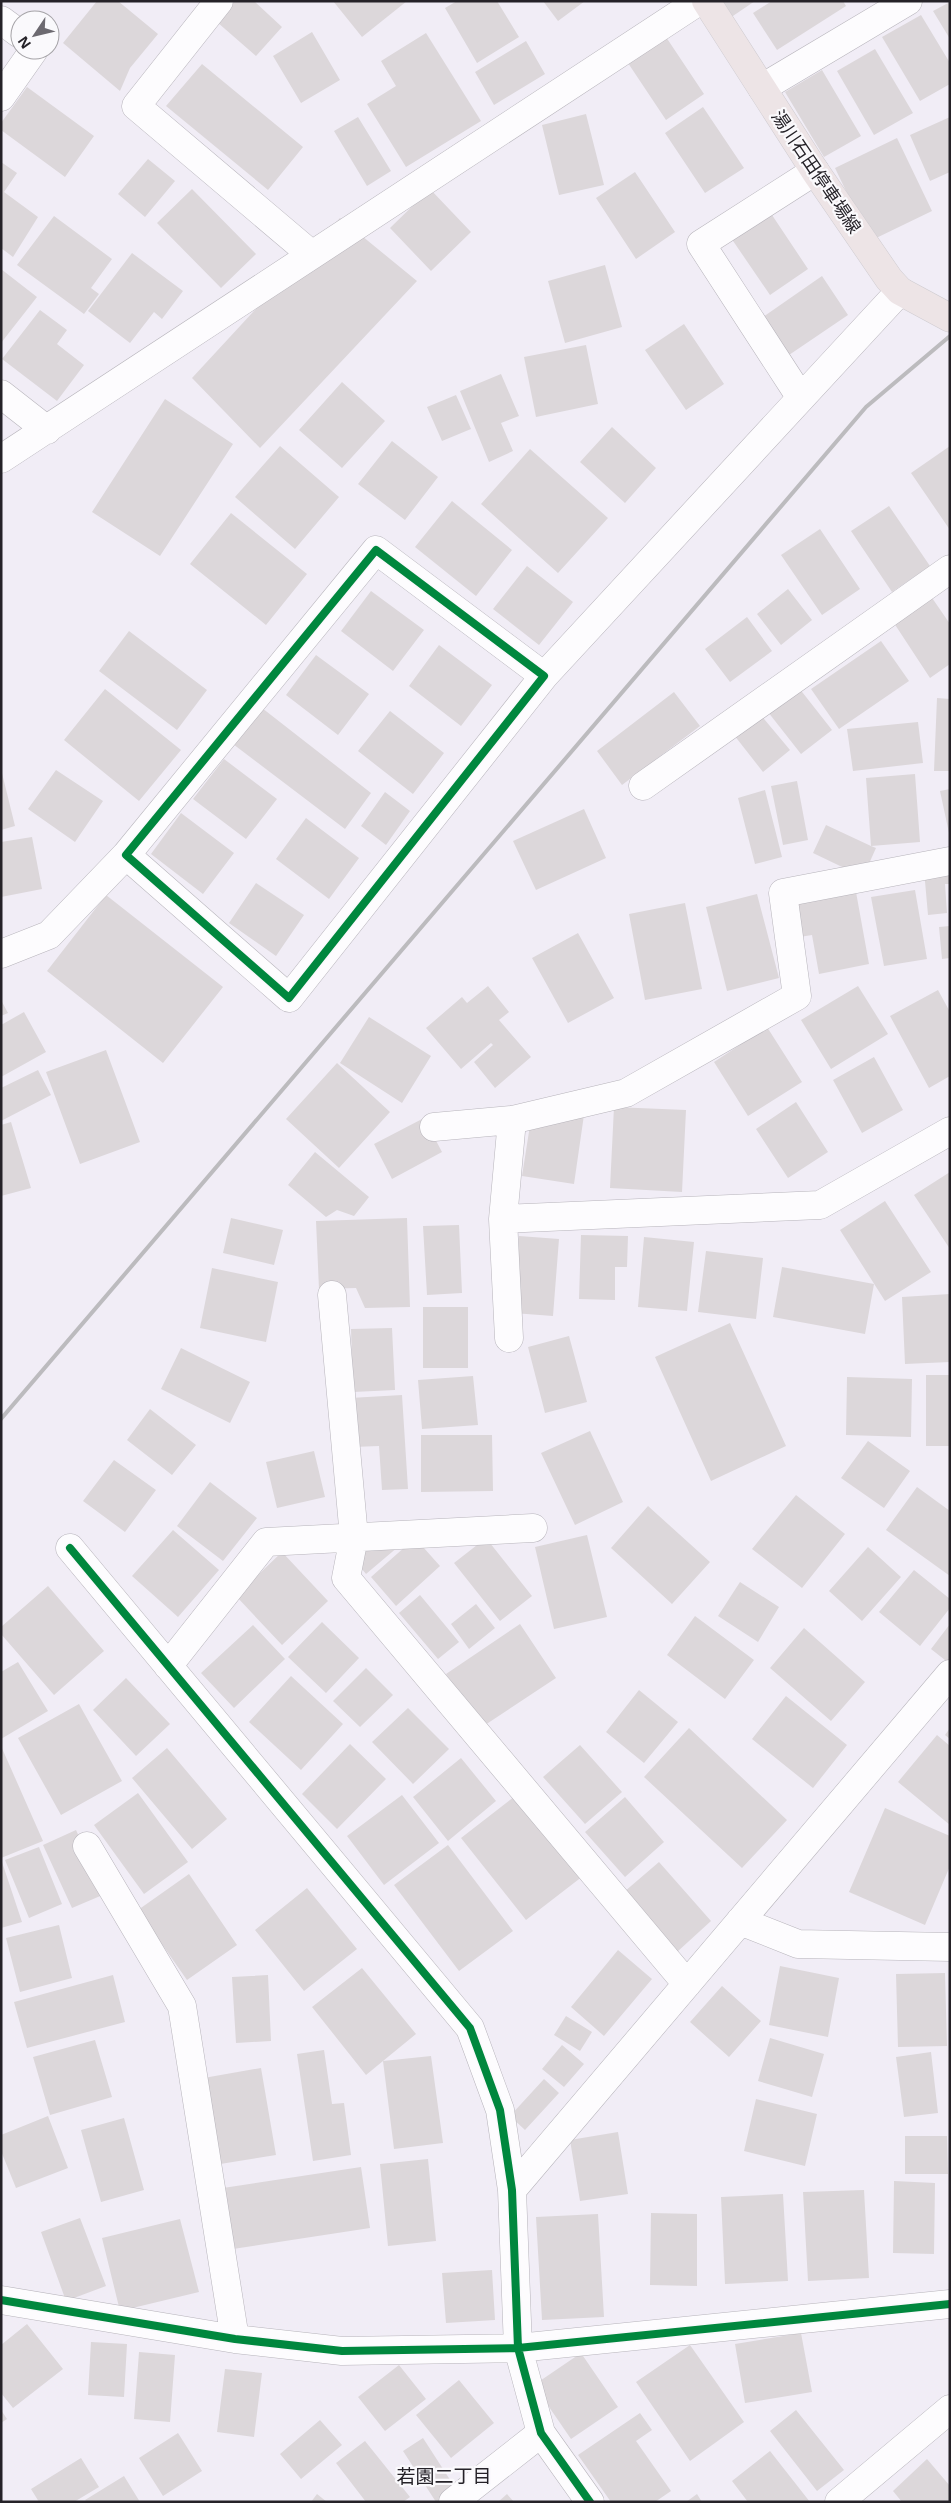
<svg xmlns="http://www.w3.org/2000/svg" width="951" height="2503" font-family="'Open Sans','Noto Sans JP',sans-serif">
<rect width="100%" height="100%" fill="#f1edf6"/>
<!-- building -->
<path fill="#dcd7da" d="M97,1H118L158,34L130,68L120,91L63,43Z
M235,1H254L282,27L256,56L217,22Z
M333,1H407L362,37Z
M457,1H497L519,37L477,63L445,8Z
M543,1H585L558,21Z
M715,1H755L727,20Z
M772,1H843L846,6L777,50L753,13Z
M950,2V39L933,11Z
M921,15L950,63V84L920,101L882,37Z
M312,32L340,80L301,103L273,56Z
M426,33L481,121L406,167L367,104L396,86L381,61Z
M664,34L704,94L666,120L626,60Z
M526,41L545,74L494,105L475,72Z
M875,49L913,113L874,135L837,71Z
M202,64L303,147L268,190L166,106Z
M822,70L861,136L824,157L785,92Z
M27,87L94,136L65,177L1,130V123Z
M703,107L744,168L705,193L665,133Z
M586,114L604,185L559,195L542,125Z
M358,117L391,171L367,186L334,131Z
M950,117V172L930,181L910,135Z
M897,138L932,211L870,241L835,168Z
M148,159L175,181L145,217L118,194Z
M1,162L17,173L4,192L38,217L13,257L1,248Z
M635,172L675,232L636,259L596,198Z
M192,189L256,254L221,288L157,223Z
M430,189L471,232L431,271L390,228Z
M768,209L808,269L770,295L729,235Z
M54,216L112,259L91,288L99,294L84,314L17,265Z
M340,218L417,281L260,448L192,378Z
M132,253L183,291L162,319L154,312L130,343L88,311Z
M605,265L622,327L565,343L548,281Z
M1,269L37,297L1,343Z
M822,276L848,315L789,355L763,317Z
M40,310L67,330L57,344L84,365L57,401L2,359Z
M684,324L724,384L686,410L645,350Z
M586,345L598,404L536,417L524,357Z
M501,374L519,416L501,423L513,451L489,462L460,391Z
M342,382L385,421L342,468L299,430Z
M456,395L471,429L442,441L427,407Z
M165,399L233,444L160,556L92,512Z
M612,427L656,468L625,503L580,462Z
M392,441L438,477L405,520L358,484Z
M280,446L339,497L295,549L235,497Z
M950,446V530L911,473Z
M530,449L608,518L558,573L481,504Z
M452,501L512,550L476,596L415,547Z
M889,506L930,566L892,592L851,531Z
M231,513L307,574L266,625L190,564Z
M820,529L860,589L822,615L781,555Z
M527,566L573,602L539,645L493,609Z
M788,589L812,620L781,645L757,614Z
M371,591L424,630L393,671L341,631Z
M928,592L950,624V664L930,678L890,617Z
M747,617L772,651L730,682L705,649Z
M129,631L207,690L177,730L99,671Z
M881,641L909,681L839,729L811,689Z
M439,645L492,685L461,726L409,686Z
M316,655L369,694L338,735L286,695Z
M799,688L832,730L801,754L768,712Z
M105,689L181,750L139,801L64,740Z
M674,692L700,726L622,785L597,751Z
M937,698L950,699V771H934Z
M262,708L371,793L345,829L233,744Z
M390,711L444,753L413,794L358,751Z
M760,714L790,750L763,772L734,735Z
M918,722L923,763L853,771L847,729Z
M224,759L277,799L246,839L193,799Z
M1,769L15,826L1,830Z
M56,770L103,801L75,842L28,809Z
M915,774L920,842L871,846L876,848L863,877L813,853L826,825L871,846L866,778Z
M797,781L808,840L783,845L771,786Z
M950,789V833H949L940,791Z
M765,790L782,857L755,864L738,798Z
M385,792L410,811L386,845L361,826Z
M584,809L606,858L536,890L513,841Z
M181,813L234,853L203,894L151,854Z
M306,818L359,858L329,899L276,859Z
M32,837L42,889L1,897V842Z
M950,868V884H945L947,913L928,915L924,870Z
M256,883L304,915L276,956L229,923Z
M915,890L927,959L884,966L871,897Z
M856,892L869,964L819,974L812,935L793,938L787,905Z
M757,894L779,978L727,991L706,907Z
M106,895L223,987L163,1063L47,971Z
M685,903L702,989L645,1000L629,914Z
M950,926V958L942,959L939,927Z
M578,933L614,998L568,1023L532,958Z
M488,986L509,1012L499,1020L531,1057L495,1088L474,1062L493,1045L491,1043L461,1069L426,1028L462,997L467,1003Z
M858,986L888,1034L831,1069L801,1020Z
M938,990L950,1012V1076L929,1088L890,1016Z
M1,1000L8,1013L1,1016Z
M24,1012L46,1052L1,1077V1025Z
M369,1017L431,1056L402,1103L340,1063Z
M767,1027L802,1082L748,1116L714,1062Z
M106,1050L140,1142L80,1164L46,1072Z
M874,1057L903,1110L862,1133L833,1080Z
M337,1063L390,1112L339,1168L286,1119Z
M38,1070L51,1095L1,1121V1088Z
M534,1100L585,1108L574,1184L522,1176Z
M796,1102L828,1152L788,1178L756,1129Z
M614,1107L686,1110L682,1192L610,1188Z
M424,1118L442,1152L392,1179L374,1144Z
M11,1122L31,1188L1,1196V1125Z
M315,1152L369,1197L354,1216L337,1210L326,1217L288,1185Z
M950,1172V1249L914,1195Z
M885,1201L931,1272L885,1301L840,1230Z
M231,1218L283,1230L274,1265L223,1253Z
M407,1218L410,1307L365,1308L356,1288L319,1289L316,1221Z
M459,1225L462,1293L427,1295L423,1226Z
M581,1235L628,1236L627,1267H615V1300L579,1299Z
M519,1236L559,1239L553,1316L513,1313Z
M644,1237L694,1242L687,1311L638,1307Z
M706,1251L763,1258L756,1319L698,1312Z
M782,1267L874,1284L865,1334L773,1317Z
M212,1268L278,1282L266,1342L200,1328Z
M950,1294V1362L905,1364L902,1297Z
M423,1307H468V1368H423Z
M730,1323L786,1446L711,1481L655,1357Z
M392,1328L395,1390L353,1392L351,1329Z
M569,1336L587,1402L545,1413L528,1347Z
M181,1348L250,1382L230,1423L161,1389Z
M926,1375H950V1446H926Z
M473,1376L478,1425L422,1429L418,1380Z
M847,1377L912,1379L911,1437L846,1435Z
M402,1395L408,1489L382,1490L379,1446L353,1447L350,1398Z
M150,1409L196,1445L172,1475L127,1440Z
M590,1431L623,1502L575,1525L541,1453Z
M421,1435H492L493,1491L421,1492Z
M868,1441L910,1471L884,1508L841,1478Z
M314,1451L325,1497L277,1508L266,1462Z
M114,1460L156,1490L125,1532L83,1501Z
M210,1482L257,1518L223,1561L177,1526Z
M917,1487L950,1511V1576L886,1530Z
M796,1495L845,1534L802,1588L752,1549Z
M648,1506L710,1562L672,1604L611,1548Z
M173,1530L219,1570L178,1617L132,1576Z
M587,1535L607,1617L554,1629L535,1547Z
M415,1538L440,1566L396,1606L371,1577Z
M486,1538L532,1596L500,1621L454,1563Z
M405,1541L366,1574L352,1557L370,1542Z
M868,1547L901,1577L862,1621L829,1591Z
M282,1552L328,1601L282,1645L236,1596Z
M914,1570L950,1599V1608L920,1646L879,1612Z
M740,1582L779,1607L758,1642L718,1616Z
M48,1586L104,1651L54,1695L1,1634V1627Z
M420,1595L459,1642L438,1659L399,1613Z
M476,1604L495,1628L469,1649L451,1624Z
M695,1616L754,1660L725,1699L667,1655Z
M322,1622L359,1658L326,1693L288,1657Z
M520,1624L556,1678L482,1727L446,1674Z
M950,1624V1664L931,1649Z
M253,1625L285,1659L234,1708L201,1673Z
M804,1628L865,1682L831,1721L770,1668Z
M18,1662L48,1711L1,1739V1672Z
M366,1668L393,1695L360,1727L333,1701Z
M291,1676L343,1724L301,1770L249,1722Z
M126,1678L170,1724L136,1756L93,1710Z
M639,1690L678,1722L644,1763L606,1732Z
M786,1696L847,1745L813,1788L752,1739Z
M79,1704L122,1781L61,1815L18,1738Z
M408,1708L449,1749L413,1784L372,1742Z
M689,1728L787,1820L742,1868L644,1777Z
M950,1728V1739L945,1735Z
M937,1735L950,1746V1825L898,1782Z
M350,1744L386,1779L337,1829L302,1794Z
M580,1745L622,1792L585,1824L543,1777Z
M1,1746L43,1841L1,1858Z
M167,1748L227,1819L192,1849L132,1778Z
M461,1758L496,1801L448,1841L413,1797Z
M138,1793L188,1862L144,1894L94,1825Z
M519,1793L583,1876L526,1920L461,1838Z
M402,1795L439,1843L384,1885L347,1836Z
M625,1797L664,1842L625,1877L585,1832Z
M885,1808L950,1836V1866L925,1925L849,1892Z
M76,1830L105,1894L72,1908L43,1845Z
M448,1845L513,1931L459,1971L394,1885Z
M39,1847L62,1904L29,1918L5,1860Z
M1,1859L22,1922L1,1928Z
M659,1862L711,1921L677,1952L624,1892Z
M189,1874L237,1945L187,1980L138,1910Z
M307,1888L357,1949L304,1991L255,1930Z
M59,1925L72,1978L20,1992L6,1938Z
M618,1950L652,1979L604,2036L571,2007Z
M780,1966L839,1978L828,2037L769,2025Z
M362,1968L416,2034L383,2061L431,2056L443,2143L394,2149L383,2061L366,2075L312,2007Z
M945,1973L947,2046L898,2047L896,1974Z
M113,1975L125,2022L27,2048L14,2002Z
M268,1975L271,2041L236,2043L232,1977Z
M722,1986L761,2021L729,2057L690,2022Z
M566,2016L592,2032L580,2051L554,2035Z
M770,2038L824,2054L812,2097L758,2081Z
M95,2040L112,2097L50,2115L33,2057Z
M562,2045L584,2064L564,2087L542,2069Z
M324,2050L332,2104L344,2103L351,2155L313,2161L297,2054Z
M931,2052L938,2113L904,2117L896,2057Z
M261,2068L276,2155L214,2165L198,2079Z
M544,2079L559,2093L525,2130L510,2116Z
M756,2099L817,2114L805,2166L744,2151Z
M48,2116L68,2168L16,2188L1,2151V2135Z
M124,2118L144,2190L101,2202L81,2130Z
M618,2132L628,2194L580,2201L570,2140Z
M905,2136H947L948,2174H905Z
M428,2159L436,2241L388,2246L380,2164Z
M361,2167L370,2228L233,2249L223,2188Z
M894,2181L935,2183L934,2254L893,2253Z
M864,2190L869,2278L808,2281L803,2192Z
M783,2194L788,2281L725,2284L721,2197Z
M651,2213L697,2214V2286L650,2285Z
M598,2214L604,2317L542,2320L536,2217Z
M80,2218L106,2286L66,2301L41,2232Z
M180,2219L199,2292L120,2311L102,2238Z
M492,2270L495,2320L446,2323L442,2273Z
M27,2324L63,2369L13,2408L1,2393V2345Z
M801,2333L812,2392L745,2403L735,2344Z
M91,2342L127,2344L124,2397L88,2395Z
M690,2345L744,2422L690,2461L636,2382Z
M139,2352L175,2355L170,2422L134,2419Z
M581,2353L618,2407L571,2439L534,2385Z
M399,2365L426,2399L385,2431L358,2397Z
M225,2369L262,2373L254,2437L217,2432Z
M459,2380L494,2423L451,2458L416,2415Z
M1,2410L7,2419L1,2423Z
M796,2410L844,2470L817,2491L770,2431Z
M640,2413L652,2430L636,2441L671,2491L655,2502H611L578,2455Z
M320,2420L342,2445L301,2479L280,2454Z
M178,2433L202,2471L163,2496L139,2458Z
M423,2438L456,2489L436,2502L403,2451Z
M365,2441L410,2497L403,2502H366L336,2463Z
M770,2451L810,2502H748L732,2481Z
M81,2458L99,2487L74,2502H39L31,2489Z
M927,2459L950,2486V2502H902L893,2491Z
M124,2476L140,2502H87L85,2500Z
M317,2494L327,2502H311Z
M507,2494L514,2502H498Z
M697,2494L702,2502H686Z"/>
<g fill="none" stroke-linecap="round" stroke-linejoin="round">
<!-- minor casing -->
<g stroke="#b7b4bb" stroke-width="29">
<path id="minor" d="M219,1L136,106L312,255
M1,20L20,34
M762,88L908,1
M1,97L34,50
M1,394L47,430
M801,398L701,244L815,171
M1,459L699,1
M376,550L544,676L289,998L126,855Z
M544,676L900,291
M643,786L950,569
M1,954L49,935L126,855
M434,1127L512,1120L626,1093L797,996L783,893L950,861
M503,1219L820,1205L950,1131
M332,1295L354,1537L346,1578L687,1984
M509,1338L503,1219L512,1120
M70,1548L470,2028L500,2110L512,2190L518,2348L541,2433L590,2502
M168,1666L266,1542L533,1528
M87,1846L182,2006L235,2339
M740,1921L798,1944L950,1947
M512,2190L950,1674
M1,2300L235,2339L342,2351L518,2348L950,2304
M453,2502L541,2433
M839,2502L950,2409"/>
</g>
<!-- major casing -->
<g stroke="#cfccd1" stroke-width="29">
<path id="major" d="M706,1L815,171L889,279L900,291L950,318"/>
</g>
<!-- minor -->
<use href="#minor" stroke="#fdfcfe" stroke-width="28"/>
<!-- major -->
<use href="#major" stroke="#ede4e6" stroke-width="28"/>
<!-- rail -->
<path stroke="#bcbbbe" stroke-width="4" d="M1,1419L866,407L950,336"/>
<!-- cycleway casing -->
<g stroke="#faf9fc" stroke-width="11">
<path id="cycleway" d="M376,550L544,676L289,998L126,855Z
M70,1548L470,2028L500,2110L512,2190L518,2348L541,2433L590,2502
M1,2300L235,2339L342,2351L518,2348L950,2304"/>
</g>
<!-- cycleway -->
<use href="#cycleway" stroke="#00873e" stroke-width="8"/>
</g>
<g text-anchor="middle" stroke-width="4.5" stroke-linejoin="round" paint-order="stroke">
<!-- street labels -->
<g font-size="18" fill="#252228" stroke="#faf9fc">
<text transform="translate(816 172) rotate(56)" y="6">湯川石田停車場線</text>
</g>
<!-- neighbourhood labels -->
<g font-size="19" fill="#252228" stroke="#faf9fc">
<text x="444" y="2483">若園二丁目</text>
</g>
</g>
<!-- border -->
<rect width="951" height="2503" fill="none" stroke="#252228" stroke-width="5"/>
<!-- north arrow -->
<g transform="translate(35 35) rotate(235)"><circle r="24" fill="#faf9fc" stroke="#a5a3a7"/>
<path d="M0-4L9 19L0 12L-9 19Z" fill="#6c6970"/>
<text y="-8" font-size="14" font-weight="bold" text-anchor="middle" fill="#252228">N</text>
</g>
</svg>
